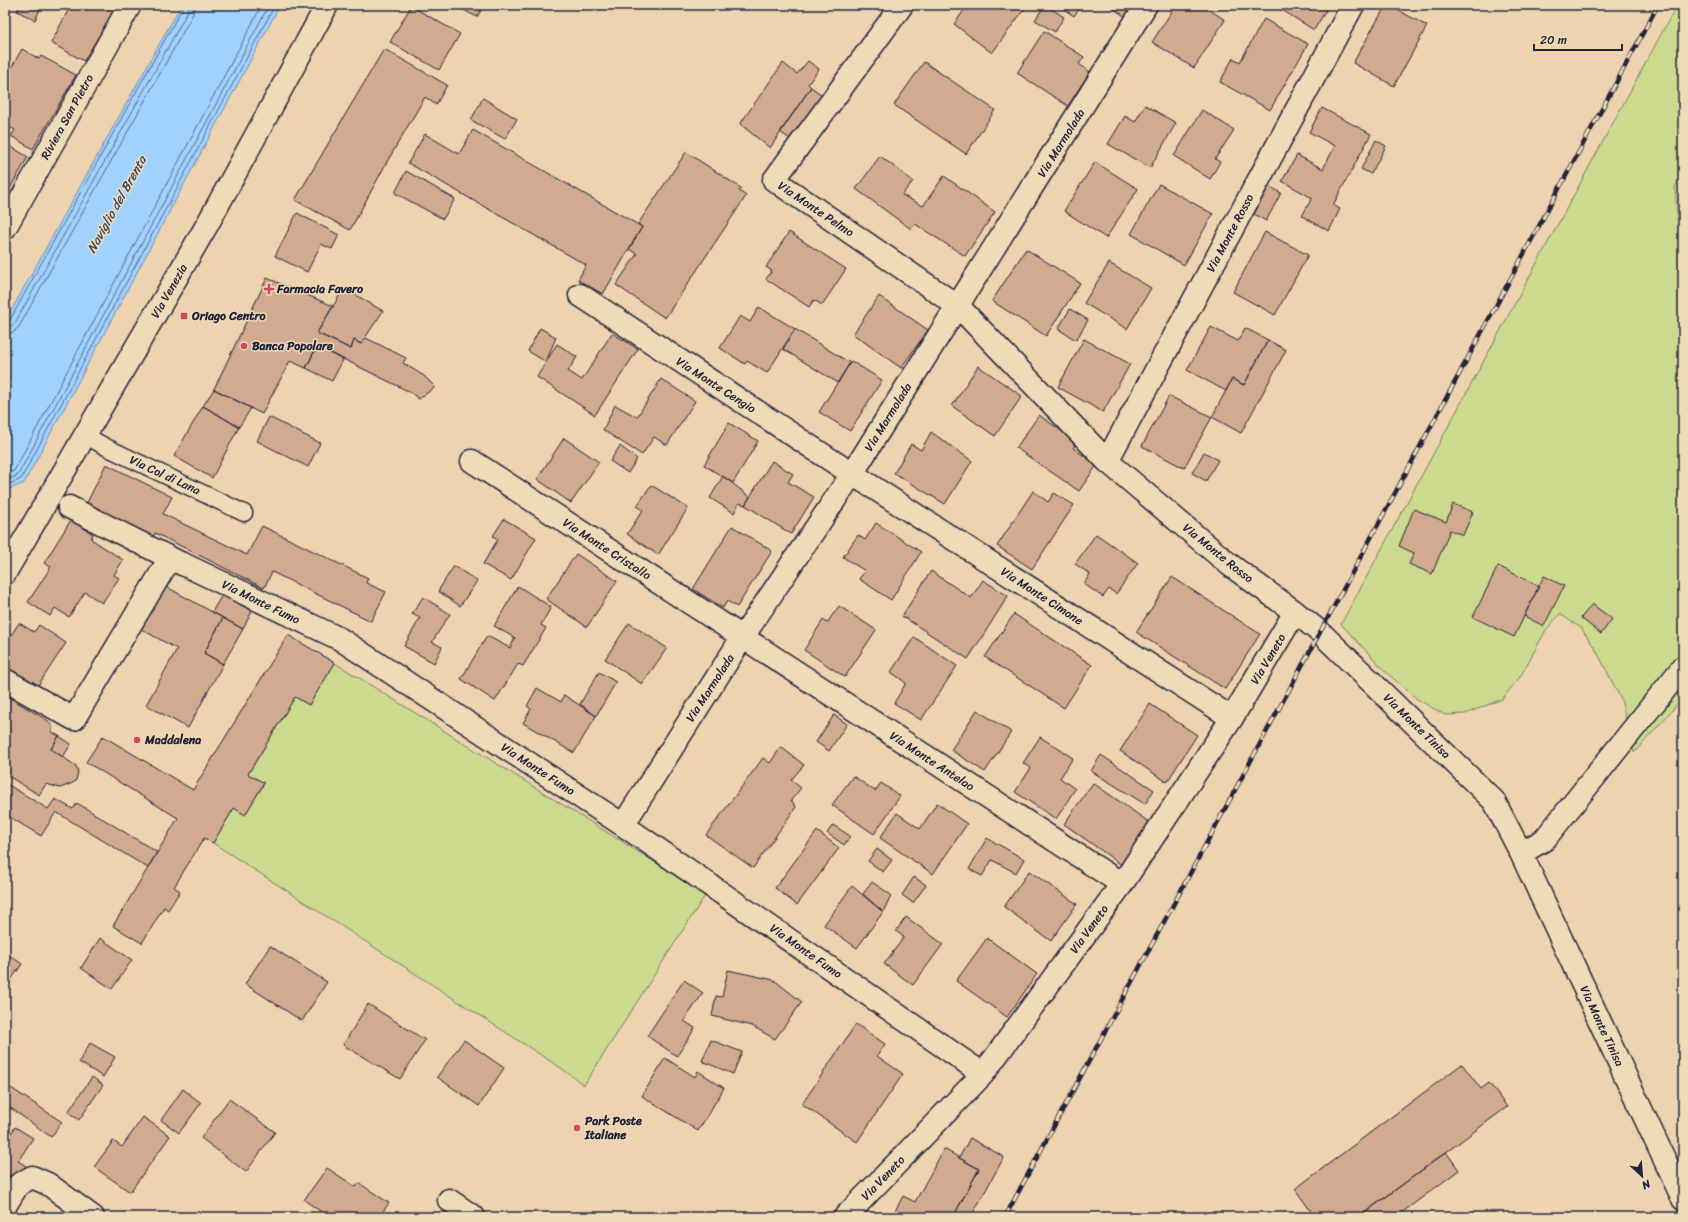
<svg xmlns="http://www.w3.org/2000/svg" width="1688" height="1222" font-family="Sriracha,sans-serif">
<rect width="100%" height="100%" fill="#edd3b0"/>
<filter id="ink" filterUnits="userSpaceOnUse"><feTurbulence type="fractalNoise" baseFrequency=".025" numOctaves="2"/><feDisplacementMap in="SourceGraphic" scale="8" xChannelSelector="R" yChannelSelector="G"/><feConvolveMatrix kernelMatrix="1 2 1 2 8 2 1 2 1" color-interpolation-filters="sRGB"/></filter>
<g filter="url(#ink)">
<!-- green -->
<path fill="#cbda8e" stroke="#767e64" d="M1677,5H1683V174L1675,187L1683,279V698L1634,753L1621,699L1596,650L1581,628L1560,614L1546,630L1520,677L1502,699L1465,714L1445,715L1417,699L1387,673L1341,624Z
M335,663L706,894L584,1085L561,1068L213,843L234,808L245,815L264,784L248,774L295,697L309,705Z"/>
<!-- water -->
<path fill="#a1d2fe" stroke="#6e8cb0" d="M181,5H280L24,483L5,491V322Z"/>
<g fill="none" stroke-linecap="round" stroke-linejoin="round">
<!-- shore -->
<path stroke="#556889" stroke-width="1" d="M5,323L10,320L184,5
M5,328L11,326L15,323L188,11L189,5
M5,334L14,332L20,325L193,14L195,5
M5,474L14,471L262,5
M5,481L18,475L269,5
M5,486L21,479L275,5"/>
</g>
<!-- building -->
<path fill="#d2aa8f" stroke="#22223b" d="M20,5H42L35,20L17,11Z
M71,5H117L84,61L51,43Z
M454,5H484L477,17Z
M968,5H1021L1025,8L992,53L954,24Z
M1045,5L1064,17L1055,32L1035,20Z
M1058,5H1082L1074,16Z
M1108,5H1133L1126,17Z
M1176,5H1202L1225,20L1194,68L1152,42Z
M1274,5H1329L1314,30Z
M1386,5H1389L1427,26L1394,86L1353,63Z
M411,6L460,34L439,70L390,42Z
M1264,19L1308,44L1270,110L1220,82L1233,58L1240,62Z
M1044,31L1084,57L1079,64L1090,72L1068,106L1017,73Z
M22,49L39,59L41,56L76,75L33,149L11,136L15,130L5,125V88L9,81L5,79Z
M384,49L447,85L436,105L425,97L388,160L350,230L295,200Z
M808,61L819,69L808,84L811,87L770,148L740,124L783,63L797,74Z
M924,62L995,110L966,154L894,105Z
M811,87L822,95L790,139L780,132Z
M483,98L517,119L505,139L471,120Z
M1145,105L1176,123L1150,168L1108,144L1125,116L1135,122Z
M1322,108L1371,134L1333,205L1340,209L1329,231L1302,216L1312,198L1282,181L1297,155L1323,169L1335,146L1309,132Z
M1202,110L1234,130L1215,159L1220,162L1210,179L1174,156Z
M473,130L642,227L603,294L578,280L586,265L408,163L425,134L459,154Z
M1376,140L1386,146L1371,174L1361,169Z
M5,143L28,157L5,197Z
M686,152L741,188L739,191L746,196L665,318L616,285L637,254L629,249L642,227L638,224Z
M880,156L913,181L902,195L923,206L944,176L995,212L965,256L915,224L911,229L856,189Z
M1095,162L1138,189L1106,238L1064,211Z
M406,171L455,199L443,219L395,193Z
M1159,184L1213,214L1184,265L1131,234Z
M1269,186L1281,193L1266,221L1254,214Z
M297,213L339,235L332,249L321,244L307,272L275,256Z
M789,232L846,269L822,305L814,300L809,307L766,279L772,271L766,267Z
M1265,232L1308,255L1275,315L1233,292Z
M1026,249L1080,283L1046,336L992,301Z
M1109,263L1151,288L1127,329L1084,303Z
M267,278L333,306L317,333L351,349L354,340L361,344L366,338L406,358L403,363L424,376L435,387L419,399L410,392L317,346L306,368L290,361L262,414L214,389Z
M344,288L383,311L361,344L354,340L351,349L317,333Z
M879,296L928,330L901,368L853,334Z
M759,307L795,329L767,373L747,361L745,364L720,348L740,316L750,322Z
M1070,309L1088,320L1076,340L1058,329Z
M1211,327L1238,341L1245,328L1268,340L1244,385L1232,379L1226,391L1187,370Z
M540,328L556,337L546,362L528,351Z
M795,329L850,363L838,383L783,349Z
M612,333L638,349L595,415L537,377L557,344L577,357L568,371L582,380Z
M1084,339L1130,364L1103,412L1058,387Z
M1268,340L1286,350L1241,433L1212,417L1232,379L1244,385Z
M317,346L343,360L332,381L306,368Z
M851,361L882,380L850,431L819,412Z
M978,366L1022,396L995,436L952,406Z
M661,379L695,401L667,445L654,437L642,455L603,430L615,405L637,417Z
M214,389L251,408L239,427L203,406Z
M1169,396L1212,417L1184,468L1142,446Z
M203,406L239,427L212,478L174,456Z
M1039,415L1077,442L1073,448L1097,465L1079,491L1016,448Z
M269,417L320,443L308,467L257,441Z
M729,423L758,441L733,483L704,465Z
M931,432L972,461L945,504L894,473L911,444L921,450Z
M564,438L599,462L571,503L537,479Z
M620,446L637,459L628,473L610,461Z
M1204,452L1218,460L1206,481L1192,473Z
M772,461L793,474L788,482L814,497L791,534L745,505Z
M106,464L172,497L163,514L247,555L262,526L368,578L366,583L386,592L371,621L272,572L264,588L155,533L151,542L84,509Z
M723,476L750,497L745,505L739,503L734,513L710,498Z
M651,485L688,508L658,555L627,534L643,510L637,506Z
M1033,491L1048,502L1054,493L1074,505L1032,569L997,546Z
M1453,504L1473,512L1463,535L1450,530L1432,574L1409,564L1414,553L1399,546L1414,509L1446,522Z
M504,519L536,538L511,580L483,564L498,539L493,536Z
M71,520L93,534L91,539L123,560L114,575L119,578L102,603L85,592L69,617L55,608L50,616L28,602L51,567L44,563Z
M876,523L921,552L891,600L859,579L865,571L843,557L858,535L865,540Z
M732,526L772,551L737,607L727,601L723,608L693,589Z
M1096,534L1138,563L1116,594L1109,589L1103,597L1084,584L1090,574L1075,564Z
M576,554L617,581L587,627L546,599Z
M454,566L477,581L460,606L438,591Z
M1498,566L1539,586L1514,637L1473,617Z
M931,571L971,598L983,580L1008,596L968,659L902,616Z
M1544,576L1564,586L1544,626L1524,616Z
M1172,577L1260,634L1225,689L1136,632Z
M165,586L223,618L204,653L223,664L188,728L146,705L177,649L141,629Z
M518,586L551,607L541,625L546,628L523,666L518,664L495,701L461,679L487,636L510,648L515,638L494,626Z
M222,595L252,611L243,629L212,612Z
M423,597L450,614L432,642L442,647L434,663L404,646L420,618L412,614Z
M1592,604L1612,619L1601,634L1581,618Z
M839,606L876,630L845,677L804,650L823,620L827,623Z
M1014,614L1092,665L1064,708L985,657Z
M223,618L243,629L223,664L204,653Z
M19,623L34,632L39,625L66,643L35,690L5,670V644Z
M629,623L667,648L642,684L605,659Z
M288,635L335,663L309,705L295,697L248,774L264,783L245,815L234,808L213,843L204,838L174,887L180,891L168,910L164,907L142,943L113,926L178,818L86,762L103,736L193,790Z
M914,637L957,666L921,720L894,703L906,683L891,672Z
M599,672L616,682L596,716L580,704Z
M537,688L561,702L564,695L596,716L574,753L523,723L531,709L527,706Z
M5,695L47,720L52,726V732L59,736L51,749L76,766L78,772L76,780L73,783L60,788L46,784L39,795L5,774Z
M1150,704L1197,735L1167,782L1120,751Z
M977,710L1011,732L985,772L951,750Z
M834,715L847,724L829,751L816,742Z
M59,736L71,744L63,757L51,749Z
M1040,737L1073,758L1060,778L1075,789L1056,819L1015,792L1031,768L1023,763Z
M781,747L804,765L791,780L801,788L791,800L796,807L753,868L706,835L763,758L770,763Z
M1101,755L1154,790L1145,804L1091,771Z
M853,776L875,791L881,783L900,796L874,834L832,805Z
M5,783L48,809L55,799L73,809L77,803L157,852L148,868L56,812L41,836L5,814Z
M1093,783L1153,825L1123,866L1064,824Z
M937,803L967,824L933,874L880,838L897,813L920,829Z
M833,825L850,836L844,845L827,833Z
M817,831L839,848L797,905L775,888Z
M987,838L1024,859L1016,873L992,860L982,876L969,869Z
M877,849L892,860L883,872L868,861Z
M1029,871L1077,904L1051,941L1004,907Z
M914,877L926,885L913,903L902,895Z
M872,882L891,895L883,912L863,894Z
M852,886L883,912L857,948L824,925Z
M906,917L943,944L913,985L884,964L904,937L896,931Z
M100,938L132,960L112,989L81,968Z
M987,938L1037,974L1007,1017L956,981Z
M270,946L327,982L302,1021L245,984Z
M5,952L22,964L6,987L5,986Z
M728,970L774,980L802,1002L775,1039L752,1026L712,1016L716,996L722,997Z
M684,980L703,993L684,1021L695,1028L677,1056L647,1036Z
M368,1004L425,1040L400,1079L343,1045Z
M856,1024L885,1044L877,1056L903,1074L857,1142L802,1104Z
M464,1040L504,1068L479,1106L437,1077Z
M711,1040L742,1052L733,1074L702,1061Z
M90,1043L115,1057L103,1077L79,1062Z
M665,1058L695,1077L698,1071L724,1088L698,1131L642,1096Z
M1462,1064L1481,1089L1489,1083L1507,1107L1359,1217H1315L1295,1189Z
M92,1077L103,1085L79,1120L68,1112Z
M5,1084L62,1122L51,1137L5,1104Z
M183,1089L201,1103L179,1133L161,1120Z
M229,1099L275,1132L246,1172L201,1138Z
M143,1117L170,1136L130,1192L94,1167L113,1141L122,1147Z
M15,1127L33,1138L18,1161L26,1166L17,1180L5,1172V1143Z
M970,1138L1004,1157L971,1217H953L979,1169L959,1158Z
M944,1149L979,1169L953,1217H892L903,1196L915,1202Z
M1446,1152L1459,1170L1396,1217H1365L1363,1214Z
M327,1168L356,1187L359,1183L389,1203L379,1217H329L304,1200Z"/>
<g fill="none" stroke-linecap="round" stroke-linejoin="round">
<!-- service casing -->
<g stroke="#22223b" stroke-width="19">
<path id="service" d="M86,436L106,447L244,513"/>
</g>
<!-- pedestrian casing -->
<g stroke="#22223b" stroke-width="25">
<path id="pedestrian" d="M69,507L182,564
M5,680L74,719L170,558"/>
</g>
<!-- minor casing -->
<g stroke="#22223b" stroke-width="25">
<path id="minor" d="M902,5L774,180L959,307L1107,461L1230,565L1295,612L1320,632L1494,801L1521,853L1683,1199
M5,228L130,5
M580,295L843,468L1232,718
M472,461L1122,884
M1107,461L1353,5
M183,564L340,639L623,825L983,1074
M623,825L742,638L852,474L1146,5
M1521,853L1544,840L1683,667
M449,1200L474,1217
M5,1206L18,1185L32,1177L48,1184L93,1217
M845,1217L983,1074L1122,884L1232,718L1295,612"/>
</g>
<!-- primary casing -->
<g stroke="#22223b" stroke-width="25">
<path id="primary" d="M5,573L207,225L327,5"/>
</g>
<!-- service -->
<use href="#service" stroke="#eedcb9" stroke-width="16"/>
<!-- pedestrian -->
<use href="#pedestrian" stroke="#eedcb9" stroke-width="22"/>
<!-- minor -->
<use href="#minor" stroke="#eedcb9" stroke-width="22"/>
<!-- primary -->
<use href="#primary" stroke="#eedcb9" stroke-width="22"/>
<!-- rail casing -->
<g stroke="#22223b" stroke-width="4.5">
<path id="rail" d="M1005,1217L1658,5"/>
</g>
<!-- rail -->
<use href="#rail" stroke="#eedcb9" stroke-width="3" stroke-dasharray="9" stroke-linecap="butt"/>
</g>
</g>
<!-- markers -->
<g fill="#d1495b" stroke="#eedcb9" stroke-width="1.5">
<path d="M267 283h4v4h4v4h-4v4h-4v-4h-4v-4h4z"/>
<rect x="180" y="312" width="8" height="8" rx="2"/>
<circle cx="244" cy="346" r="4"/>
<circle cx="137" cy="740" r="4"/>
<circle cx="577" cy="1128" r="4"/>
</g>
<g text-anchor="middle" stroke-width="3" stroke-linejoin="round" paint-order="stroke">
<!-- street labels -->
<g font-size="12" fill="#22223b" stroke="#eedcb9">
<text transform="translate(67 117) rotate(-61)" y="4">Riviera San Pietro</text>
<text transform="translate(1061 143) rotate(-58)" y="4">Via Marmolada</text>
<text transform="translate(816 209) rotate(34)" y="4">Via Monte Pelmo</text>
<text transform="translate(1230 233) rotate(-62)" y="4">Via Monte Rosso</text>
<text transform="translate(169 291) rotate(-60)" y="4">Via Venezia</text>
<text transform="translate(716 385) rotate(33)" y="4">Via Monte Cengio</text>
<text transform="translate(888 417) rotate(-58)" y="4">Via Marmolada</text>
<text transform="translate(165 475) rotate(25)" y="4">Via Col di Lana</text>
<text transform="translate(607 549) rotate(33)" y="4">Via Monte Cristallo</text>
<text transform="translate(1218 553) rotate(39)" y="4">Via Monte Rosso</text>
<text transform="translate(1042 596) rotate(33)" y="4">Via Monte Cimone</text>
<text transform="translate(261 602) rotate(26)" y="4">Via Monte Fumo</text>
<text transform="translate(1268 659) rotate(-59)" y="4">Via Veneto</text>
<text transform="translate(710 688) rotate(-57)" y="4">Via Marmolada</text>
<text transform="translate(1417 726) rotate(44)" y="4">Via Monte Tinisa</text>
<text transform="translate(932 761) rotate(33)" y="4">Via Monte Antelao</text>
<text transform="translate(538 769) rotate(33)" y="4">Via Monte Fumo</text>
<text transform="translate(1089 929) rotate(-54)" y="4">Via Veneto</text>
<text transform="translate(806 951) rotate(35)" y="4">Via Monte Fumo</text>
<text transform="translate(1602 1026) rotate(65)" y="4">Via Monte Tinisa</text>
<text transform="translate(883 1178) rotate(-46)" y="4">Via Veneto</text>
</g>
<!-- poi labels -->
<g font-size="12" font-weight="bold" fill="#22223b" stroke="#eedcb9" text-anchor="start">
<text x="277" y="293">Farmacia Favero</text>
<text x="192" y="320">Oriago Centro</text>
<text x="252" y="350">Banca Popolare</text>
<text x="145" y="744">Maddalena</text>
<text x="585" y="1125">Park Poste<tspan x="585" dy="14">Italiane</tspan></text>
</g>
<!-- water labels -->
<g font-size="13" font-style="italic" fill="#3b4562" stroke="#eedcb9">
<text transform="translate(116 204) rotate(-61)" y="5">Naviglio del Brenta</text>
</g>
</g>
<!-- margin -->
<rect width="1688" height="1222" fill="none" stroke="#eedcb9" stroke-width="20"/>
<rect x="10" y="10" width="1668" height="1202" fill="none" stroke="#22223b" stroke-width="1.5" filter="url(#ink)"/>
<!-- north arrow -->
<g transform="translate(1642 1176) rotate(154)" stroke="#eedcb9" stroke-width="3" paint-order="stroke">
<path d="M0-3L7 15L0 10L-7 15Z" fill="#22223b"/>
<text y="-6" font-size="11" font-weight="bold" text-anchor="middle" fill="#22223b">N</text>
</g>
<!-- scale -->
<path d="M1534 44v6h88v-6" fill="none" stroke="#22223b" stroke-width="2"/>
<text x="1540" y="44" font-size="12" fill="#22223b" stroke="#eedcb9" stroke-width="3" paint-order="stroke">20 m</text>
</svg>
